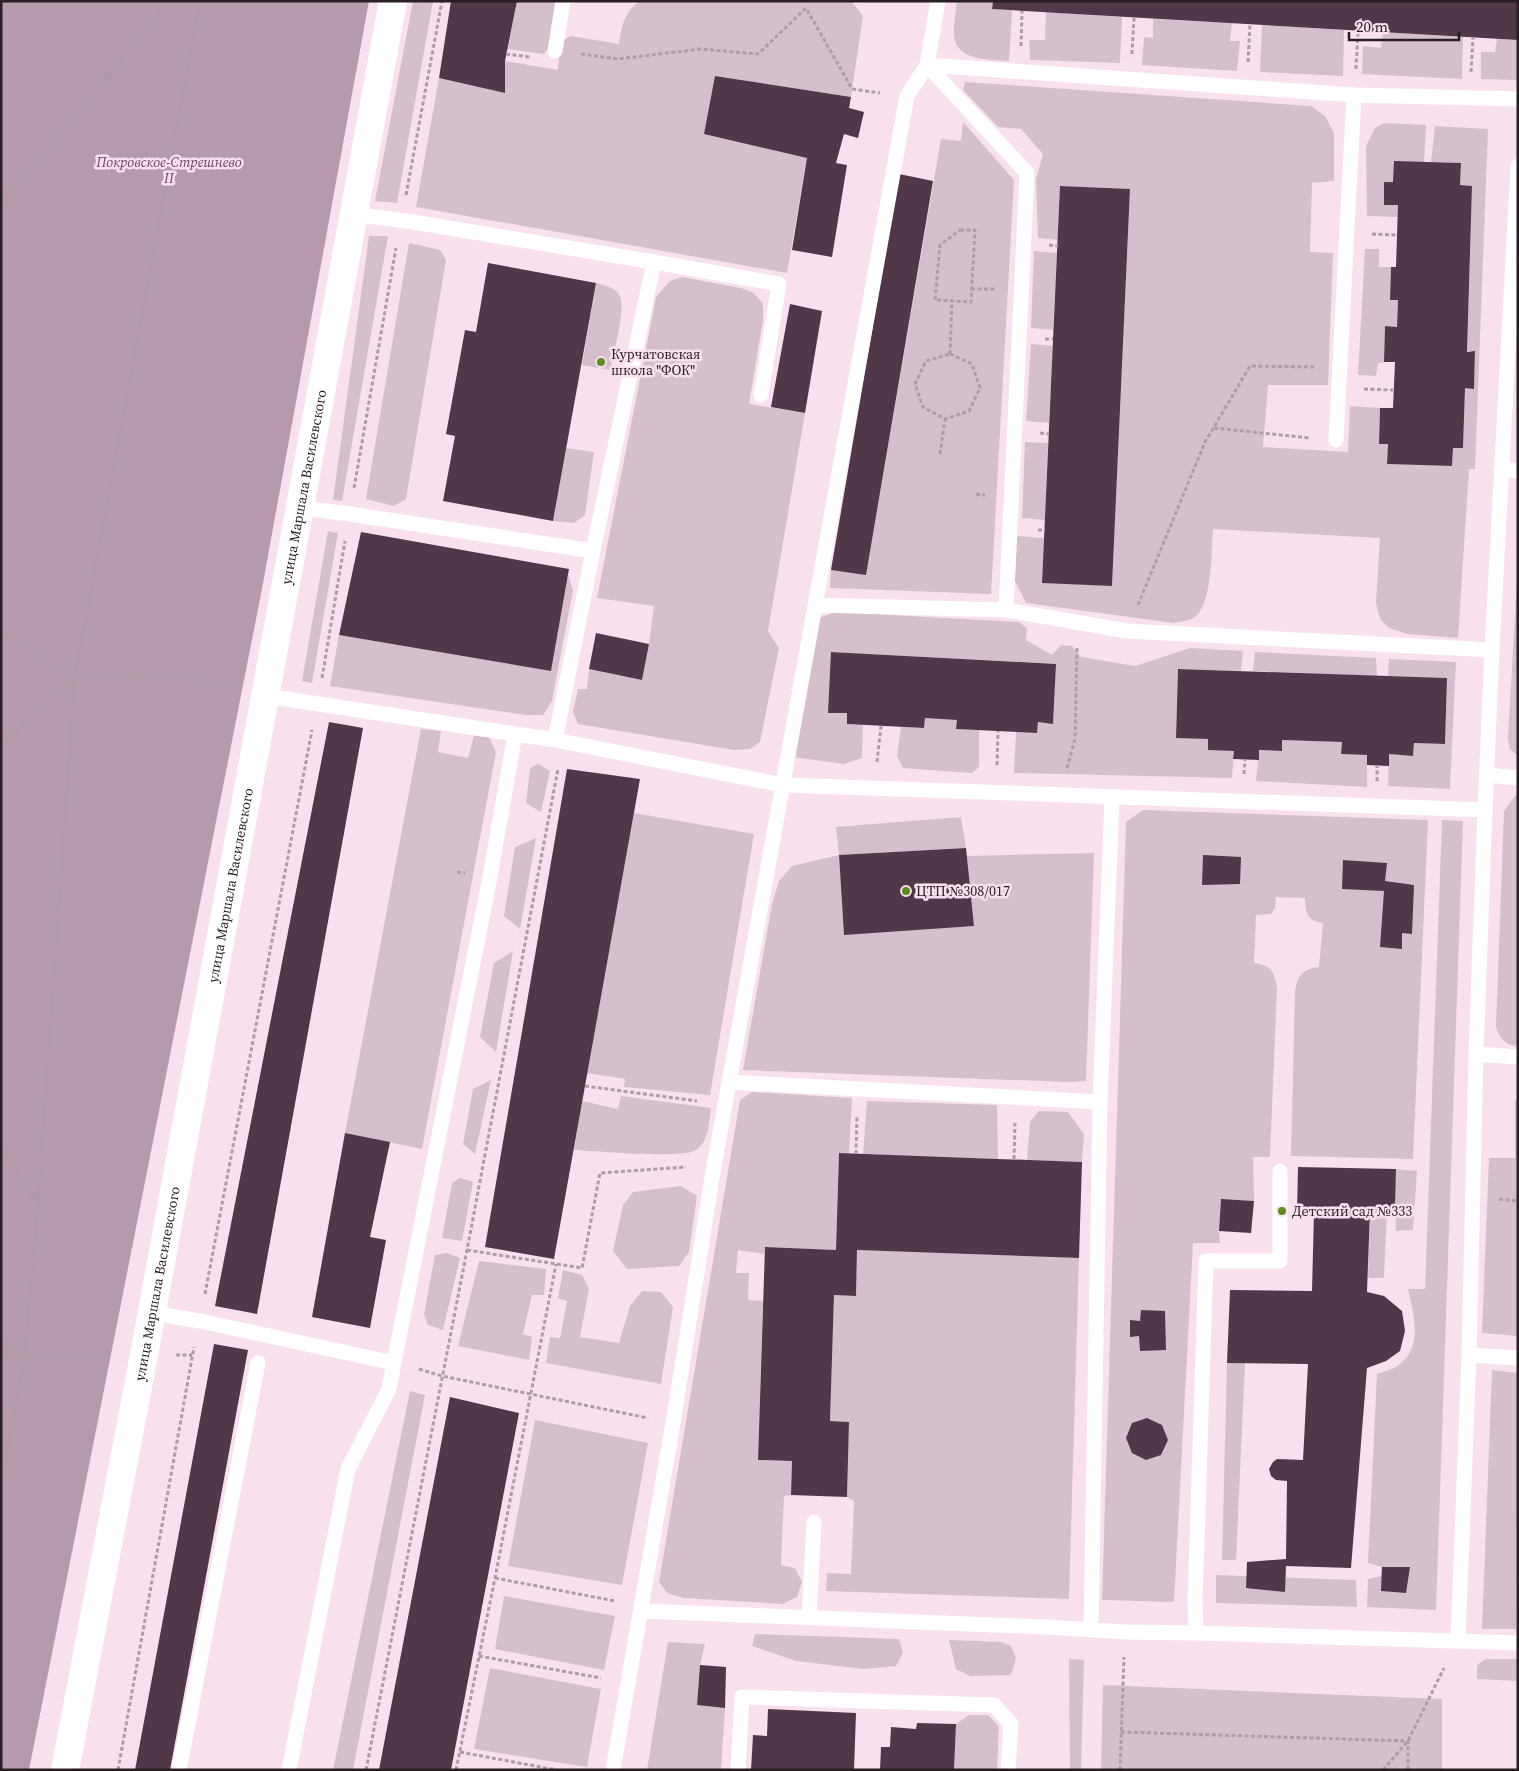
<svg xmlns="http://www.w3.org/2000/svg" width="1519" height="1771" font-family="'Source Serif 4',serif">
<rect width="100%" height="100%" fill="#f8e0ef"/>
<!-- green -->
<path fill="#d6bfcd" d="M413,1H433L397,203L375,201Z
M517,1H557L551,47L543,54L508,49Z
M640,1L852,2L863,16L851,97L716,76L807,158L787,273L416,207L439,78L505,93V61L558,70L560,42L571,36L619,44C622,25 624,12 640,1Z
M957,1H993L992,9L1012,10L1009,61C990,59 957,62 954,36C953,25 956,12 957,1Z
M1046,12L1122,17L1120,63L1030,60L1029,40H1045Z
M1153,19L1232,23L1230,41H1240L1237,71L1142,65L1144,37L1153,38Z
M1262,25L1344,30L1343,76L1260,72Z
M1383,32L1463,37L1462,79L1362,74L1363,46L1381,48Z
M1497,39L1518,40V80L1481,79V52H1495Z
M965,82L1311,106L1325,116L1334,133V181L1312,183L1310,252L1333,253L1328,385H1268L1263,447L1348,452L1350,406L1380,408L1379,444H1388L1387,464L1452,466L1453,448H1463L1465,388H1474L1475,352L1467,351L1472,186L1460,185L1461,163L1431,162L1435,126L1488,129L1475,469H1469L1458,638L1407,634L1389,628L1380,619L1376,603L1380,538L1213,529C1211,551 1213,607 1193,618C1188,621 1179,622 1174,623L1026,603L1015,581L1017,536L1044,538L1042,583L1112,585L1130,189L1060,186L1058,240L1038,238L1036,179L1043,154L1021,129L998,127L963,90Z
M963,122L1014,180L991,594L830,588L831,570L866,574L941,139L961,141Z
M1384,123L1426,125L1424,162L1393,182H1384V205H1398V217L1367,216L1366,146L1375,128Z
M369,236H388L342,501L333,500Z
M409,243L440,250L446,260L406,499L394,506L366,499Z
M1365,249H1379V267H1391L1390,300H1398L1397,327L1385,326L1384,362L1378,363L1376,376L1358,375Z
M1034,251L1057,253L1053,330L1031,328Z
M682,277L741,288L754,293L763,304V320L749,404L805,413L768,631L779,648L760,742L750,749L734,750L578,724L573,712L578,689H587L589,669L642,680L649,644L654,606L597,598L656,297L670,281Z
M596,283C605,286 615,287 620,296C626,310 613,354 610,370L582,365Z
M1031,344L1053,346L1049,423L1026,421Z
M1025,442L1048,443L1045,520L1022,518Z
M566,448L594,452L585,515L574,523L553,521Z
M328,531L338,533L312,683L302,681Z
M1518,562V756L1510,749L1508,739Z
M568,575L573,590L552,701L543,715H526L330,686L339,635L551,671Z
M836,612L1019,622L1027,628L1026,640L1052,655L1061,645L1072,646L1081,657L1135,666L1190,648L1243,651L1241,671L1178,669L1176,737L1208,739V750L1234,751L1232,778L1014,773L1016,732L1037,733L1038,722L1053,723L1056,664L832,652L829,713H847V724L863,725L862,758L844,764L793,757L814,628L821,617Z
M1255,652L1376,658L1377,676L1253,671Z
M1389,659L1456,662L1450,789L1388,786L1389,754L1413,756L1414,743L1445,744L1447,678L1388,676Z
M925,718L957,720V729L979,730V767L972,773L903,768L897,756L901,727L924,728Z
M421,729L441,731L438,752L468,758L474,736L489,737L496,752L422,1149L345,1133Z
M1282,740L1342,742L1341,754L1367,755V787L1256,781L1259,750L1282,751Z
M538,764L550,771L541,812L526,803L530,768Z
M1518,792V1046C1506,1046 1499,1037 1496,1027L1504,811Z
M1143,810L1428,820L1413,1159L1291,1156L1295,991C1297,976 1304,968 1319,967L1323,923C1307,921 1305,912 1305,898L1276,897L1275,908L1271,914L1256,915L1254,963C1272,966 1273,970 1277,987L1270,1157H1253L1254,1201L1221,1200L1219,1231L1220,1243H1193L1174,1602L1102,1600L1126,822Z
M634,813L754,834L710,1095L624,1087L625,1079L587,1073Z
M961,817L966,848L839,855L844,934L974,926L966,856L1094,853L1086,1081L1068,1082L743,1070L772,904L779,881L792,866L839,855L836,827Z
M1442,820L1463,821L1436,1610L1367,1607L1368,1579L1381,1576L1382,1567L1368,1563L1377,1374C1383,1372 1390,1370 1396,1367C1424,1349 1414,1316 1408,1289H1425Z
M536,838L520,929L504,916L515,847Z
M513,951L496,1052L480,1037L494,963Z
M491,1080L475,1154L463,1144L473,1089Z
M752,1092L852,1098L849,1153L839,1154L836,1250L765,1247L764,1254L738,1250L736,1273H749L748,1300L763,1301L758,1460L792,1461L791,1495L784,1496L781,1565L795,1568L802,1582L797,1597L783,1604L684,1598L667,1593L659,1582L740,1100Z
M621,1096L711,1108C709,1122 709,1142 696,1150C683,1159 595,1151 574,1150L582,1101L618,1109Z
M1515,1100L1518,1101V1336L1482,1333L1489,1158H1515Z
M867,1101L997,1105L998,1159L863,1154Z
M1039,1111L1068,1112L1084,1134L1082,1162L1027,1160L1030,1122Z
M1396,1169L1417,1171L1413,1230L1396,1231L1395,1210Z
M460,1178L473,1182L462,1241L442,1238L452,1183Z
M681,1186L697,1196L689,1252L679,1266L627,1269L613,1251L623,1205L633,1192Z
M1370,1210H1387L1384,1278H1368Z
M857,1250L1079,1258L1069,1599L826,1591L827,1573L851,1574L854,1501L847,1497L849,1422L830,1421L834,1295L856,1296Z
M447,1253L460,1258L443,1330L428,1325L424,1314L435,1255Z
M479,1261L546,1269L544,1295H532L523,1334L532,1337L529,1360L458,1346Z
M563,1270L582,1275L589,1289L580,1337L619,1343L630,1306L642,1291L661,1292L673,1307L661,1384L546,1363L550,1337L560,1338L567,1301L558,1298Z
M1227,1363H1245L1236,1560H1222Z
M1492,1370L1518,1373L1516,1629H1482Z
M410,1391L425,1395L353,1770H333Z
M535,1420L648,1443L622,1585L508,1566Z
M1216,1575L1356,1580L1357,1607L1216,1603Z
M504,1596L615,1616L604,1670L495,1649Z
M755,1634L899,1639L903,1653L896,1666L864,1669L796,1661L752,1646Z
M949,1640L1002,1642L1011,1646L1016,1658L1011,1675L970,1676L956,1669Z
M668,1642L705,1644L700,1665L697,1705L725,1708L721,1770H647Z
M1069,1659L1084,1660L1081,1770H1070Z
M1486,1659H1518V1681L1477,1679V1665Z
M490,1668L601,1689L587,1767L474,1749Z
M1103,1685L1442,1699V1770H1101Z
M969,1715H988L999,1726L997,1770H954L956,1724Z"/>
<!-- forest -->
<path fill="#b699ab" d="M1,1H369L261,594L29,1770H1Z"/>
<!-- building -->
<path fill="#513848" d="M451,1H517L505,61V93L439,78Z
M993,1H1518V40L992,9Z
M715,76L851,97L849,108L864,112L858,138L844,134L836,163L847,165L832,257L792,250L807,158L704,134Z
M1394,161L1461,163L1460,185L1472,186L1467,352L1475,351L1474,389L1465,388L1463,448H1453L1452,466L1387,464L1388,444H1379L1380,408H1393L1395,362H1384L1385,326L1397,327L1398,300H1390L1391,267H1396L1398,205H1384V182H1393Z
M899,174L933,181L866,575L831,570Z
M1060,186L1130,189L1112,586L1042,583Z
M488,263L596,283L553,521L443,501L455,436L446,434L465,330L476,332Z
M790,304L822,311L805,413L771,407Z
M361,532L569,569L551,671L339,635Z
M596,633L649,644L642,680L589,669Z
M831,652L1056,664L1053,724L1038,722L1037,733L956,729L957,720L925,718L924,728L847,724V713H828Z
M1178,669L1447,678L1445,744L1414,743L1413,756L1389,754V766L1367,765V755L1341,754L1342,742L1282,740V751L1259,750V760L1233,759L1234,751L1208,750V739L1176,738Z
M329,722L363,728L257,1314L215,1306Z
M567,769L640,779L554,1259L485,1247Z
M966,848L974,926L844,935L839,855Z
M1203,855L1241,857L1240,884L1202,885Z
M1343,860L1387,863L1385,881L1414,885L1412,934L1402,933V949L1380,947L1384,891L1342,889Z
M345,1133L390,1142L370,1237L386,1240L370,1328L312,1317Z
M839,1153L1082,1162L1079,1258L857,1250L856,1296L834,1295L830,1421L849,1422L847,1497L791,1495L792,1461L758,1460L765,1247L836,1250Z
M1298,1167L1396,1169L1395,1210H1370L1367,1292L1384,1296L1402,1311L1405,1331L1400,1351L1386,1361L1367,1368L1351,1568L1286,1566L1285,1592L1246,1588L1247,1562L1286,1559L1287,1481L1276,1480L1271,1476L1269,1469L1273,1462L1277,1459L1303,1460L1308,1364L1227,1363L1230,1290L1312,1291L1314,1212H1297Z
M1221,1199L1254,1201L1251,1233L1219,1231Z
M1141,1310L1165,1311L1166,1350L1140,1351L1139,1336L1130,1337V1320L1140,1321Z
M214,1344L248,1350L170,1770H135Z
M450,1397L519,1413L473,1654L451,1770H379Z
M1147,1418L1162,1425L1168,1440L1161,1455L1146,1460L1132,1453L1126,1438L1132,1423Z
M1382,1567H1410L1406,1593L1381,1591Z
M700,1665L726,1667L725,1708L697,1705Z
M768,1709L856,1713L854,1770H751L753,1735L767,1736Z
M917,1723L956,1724L954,1770H880L881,1747H890L891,1727L916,1729Z"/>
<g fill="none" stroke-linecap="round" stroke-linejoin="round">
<!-- path -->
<path stroke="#ae9ca7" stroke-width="3" stroke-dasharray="4 2.5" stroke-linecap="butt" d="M1,8L4,1
M1021,46L1022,11
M506,54L530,57
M581,54L618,59L700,49L758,54L806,8L852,89L880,93
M1132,54L1134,18
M1248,62L1250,24
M1356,69L1358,31
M1471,72L1473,37
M406,195L442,1
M1,207L169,1
M960,230H975L971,302L935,300L940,245Z
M1372,234L1397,235
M1049,245L1058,246
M971,289H996
M1045,339H1053
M950,354L972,364L980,388L969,411L945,419L923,407L915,384L926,361Z
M950,354L952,301
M1364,389L1393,390
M1214,428L1310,438
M1040,433L1049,434
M940,454L945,419
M354,488L396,248
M976,494L985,495
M1038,530H1045
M1138,605L1205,442L1250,366L1314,367
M1,632L75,677L1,745
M75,677L234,681
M322,678L345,541
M877,762L881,726
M997,765L998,731
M1067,768L1075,739L1077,648
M1244,774L1245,760
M1377,781V766
M457,872L465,873
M585,1086L697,1101
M1,1149L37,1203
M856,1154L857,1115
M1014,1159L1015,1123
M1499,1199L1518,1201
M467,1250L582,1268L600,1173L686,1167
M205,1294L312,730
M1,1342L24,1352
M176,1355H192
M1,1358L25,1353L110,1354
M419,1369L442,1376L648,1418
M1,1487L25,1353L38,1203L75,677L200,1
M495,1578L615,1601
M479,1656L601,1678
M1121,1732L1408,1741V1770
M460,1752L557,1770
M118,1770L194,1347
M366,1770L467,1250L558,769
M456,1770L495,1578L556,1264
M1120,1770L1124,1657
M1383,1770L1408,1741L1444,1668"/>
<!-- service -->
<path stroke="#fff" stroke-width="15" d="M555,51L563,1
M927,65L1354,95L1518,99
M927,65L1027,173L1006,610
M654,262L779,284L761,395
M1336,440L1354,95
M1501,470L1518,471
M300,508L350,514L593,551L654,262L413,222L353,214
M816,605L1006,610L1127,631L1492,650
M266,696L555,740L783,785L1485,810
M555,740L593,551
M1487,775L1518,778
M1476,1054L1518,1057
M729,1082L1100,1102
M152,1313L200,1321L394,1363L490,877L515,734
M1469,1355L1518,1358
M641,1611L1045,1627L1126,1632L1196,1633L1518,1643
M809,1617L814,1522
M1091,1630L1100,1102L1112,798
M1196,1633L1195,1602L1206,1261H1280V1171
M1458,1641L1469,1355L1476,1054L1485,810L1492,650L1518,166
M179,1770L258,1363
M289,1770L348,1469L389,1389L394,1363
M613,1770L673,1423L714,1166L907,96L927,65L938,1
M738,1770L742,1697L994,1705L1011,1724L1008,1770"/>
<!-- secondary -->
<path stroke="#fff" stroke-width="28" id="s1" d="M65,1770L144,1355L393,1"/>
</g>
<!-- markers -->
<g fill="#5f8c1e" stroke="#f8e0ef" stroke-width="2">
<circle cx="601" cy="362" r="5"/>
<circle cx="906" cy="891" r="5"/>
<circle cx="1282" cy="1211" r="5"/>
</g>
<g text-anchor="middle" stroke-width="5" stroke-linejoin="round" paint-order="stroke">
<!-- park labels -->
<g font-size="14" font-style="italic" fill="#6e4360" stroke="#f8e0ef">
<text x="169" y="167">Покровское-Стрешнево<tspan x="169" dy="16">II</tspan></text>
</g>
<!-- poi labels -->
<g font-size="14" fill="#271f24" stroke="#f8e0ef" text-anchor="start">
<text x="611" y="359">Курчатовская<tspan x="611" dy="16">школа "ФОК"</tspan></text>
<text x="916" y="896">ЦТП №308/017</text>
<text x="1292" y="1216">Детский сад №333</text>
</g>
<!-- street labels -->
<g font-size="14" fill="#271f24" stroke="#f8e0ef">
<text dy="5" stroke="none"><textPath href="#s1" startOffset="1305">улица Маршала Василевского</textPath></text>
<text dy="5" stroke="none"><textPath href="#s1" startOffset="900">улица Маршала Василевского</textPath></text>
<text dy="5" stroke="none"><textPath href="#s1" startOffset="495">улица Маршала Василевского</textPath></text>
</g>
</g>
<!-- border -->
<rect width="1519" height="1771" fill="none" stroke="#271f24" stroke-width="5"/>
<!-- scale -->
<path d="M1349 32v8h110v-8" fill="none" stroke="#271f24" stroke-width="2.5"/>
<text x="1356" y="32" font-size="15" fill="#271f24" stroke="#f8e0ef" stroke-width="4" paint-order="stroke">20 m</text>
</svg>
